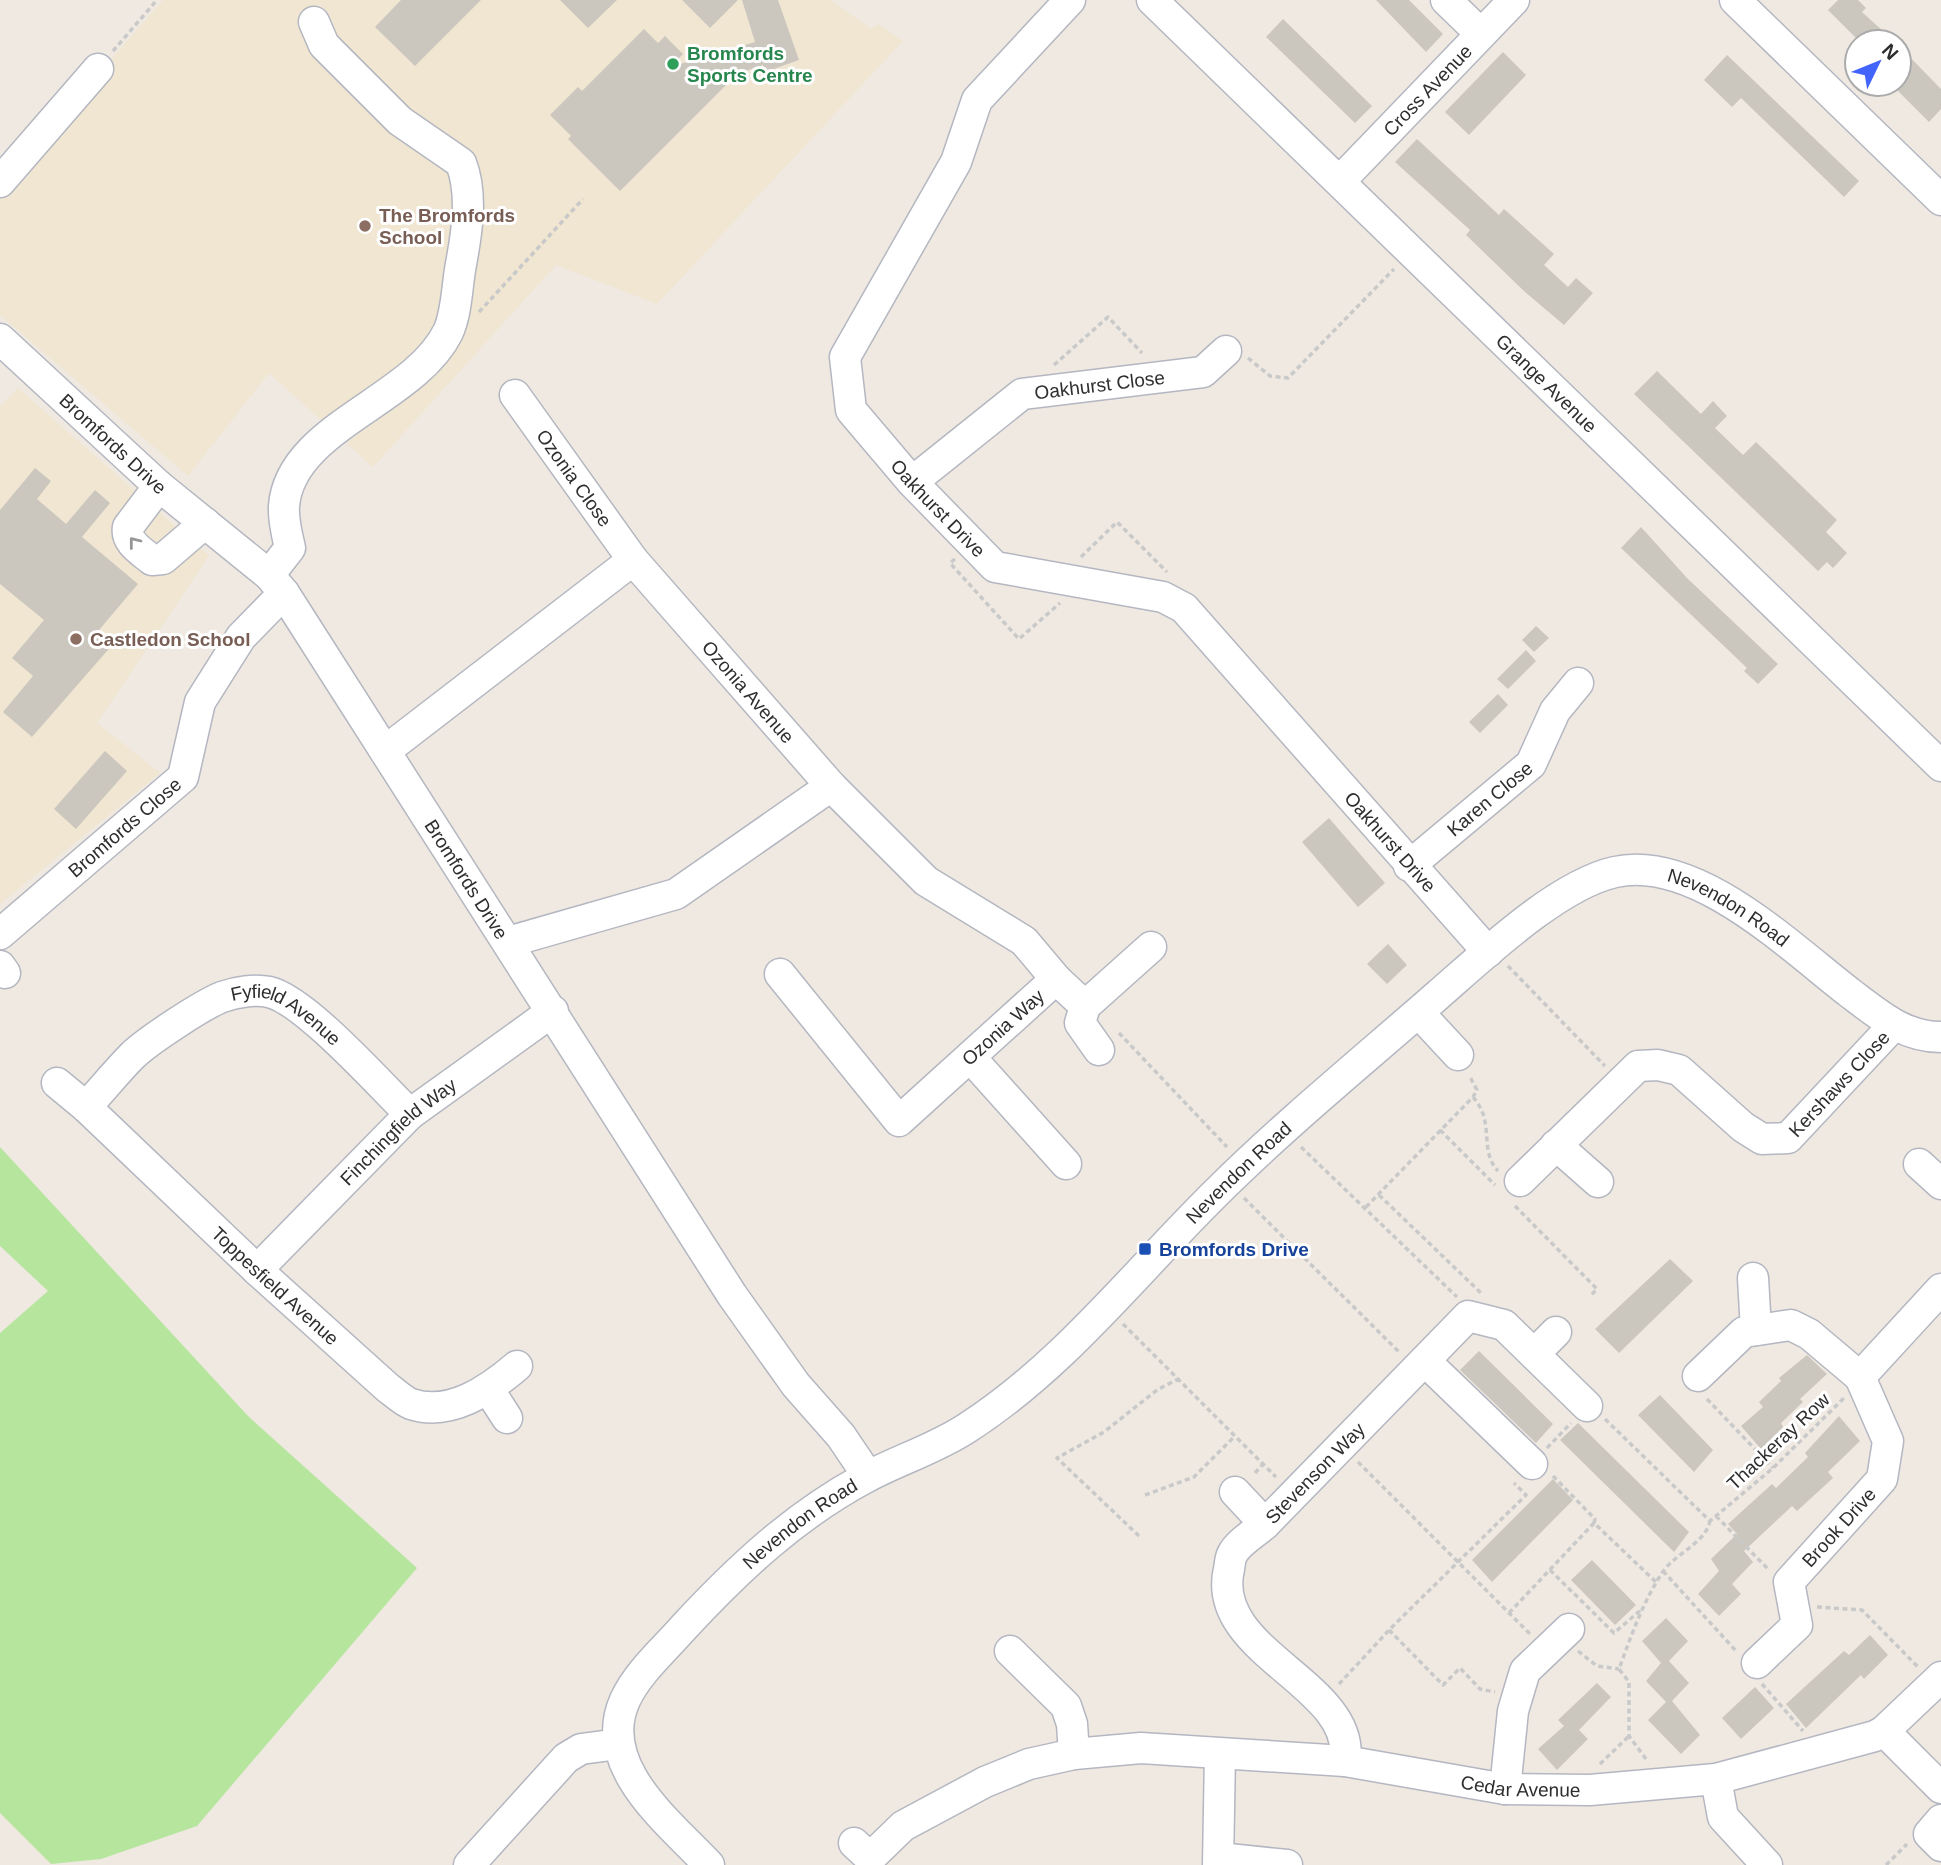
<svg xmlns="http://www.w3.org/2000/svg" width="1941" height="1865" font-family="Helvetica,sans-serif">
<rect width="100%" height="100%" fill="#efe9e1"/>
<!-- education -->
<path fill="#f0e6d1" d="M163,0H831L871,29L878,24L903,41L657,304L556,265L373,467L269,373L188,476L0,315V186Z
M18,388L209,556L97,723L160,773L0,904V407Z"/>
<!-- green -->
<path fill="#b6e59e" d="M0,1147L248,1416L417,1568L197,1826L101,1859L51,1864L0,1813V1333L48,1291L0,1246Z"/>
<!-- building -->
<path fill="#cbc7bf" d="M401,0H481L415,66L375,27Z
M560,0H617L588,28Z
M682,0H738L710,28Z
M742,0H778L799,60L765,72L763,65L737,74L620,191L568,139L571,136L550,115L578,87L582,91L644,29L658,43L665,36L683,54L670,67L755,42Z
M1376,0H1409L1443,34L1426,52Z
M1838,0H1858L1866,8L1862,12L1895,42H1860L1828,10Z
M1283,19L1372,106L1355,123L1266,37Z
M1899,46L1941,89V109L1929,122L1893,86L1899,84Z
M1503,52L1526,75L1469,135L1445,112Z
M1727,55L1859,181L1844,197L1741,98L1732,107L1704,80Z
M1417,139L1499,215L1504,209L1554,254L1544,265L1568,287L1576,278L1593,293L1564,325L1525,292L1466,235L1470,230L1395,162Z
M1657,371L1701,414L1713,401L1727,416L1715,428L1743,455L1756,442L1837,520L1826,532L1847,553L1833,568L1827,562L1818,571L1634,394Z
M35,468L51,481L37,499L66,524L95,490L110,503L82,537L138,584L99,630L114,643L32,737L3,712L33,676L12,658L44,620L0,584V510Z
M1641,527L1687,578L1778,664L1758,684L1744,671L1747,668L1621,548Z
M1536,626L1549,638L1534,652L1522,640Z
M1526,650L1536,661L1508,689L1497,679Z
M1498,694L1508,705L1480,733L1469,722Z
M105,751L127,771L76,829L54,809Z
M1329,818L1385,883L1358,907L1302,842Z
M1388,944L1407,965L1387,984L1367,964Z
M1670,1259L1693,1281L1619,1353L1595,1329Z
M1479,1351L1553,1424L1536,1443L1460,1370Z
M1807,1355L1827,1374L1800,1399L1803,1402L1781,1423L1783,1427L1761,1449L1741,1426L1763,1407L1759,1402L1781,1381L1779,1378Z
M1660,1395L1713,1450L1694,1472L1638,1415Z
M1839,1416L1860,1441L1828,1472L1833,1478L1797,1511L1792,1506L1744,1551L1753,1562L1732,1584L1741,1594L1719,1616L1698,1594L1719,1571L1711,1559L1737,1534L1728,1524L1772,1484L1776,1488L1808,1457L1805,1453Z
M1578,1423L1689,1532L1674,1552L1560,1440Z
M1553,1479L1573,1500L1492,1582L1472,1560Z
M1592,1560L1636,1605L1615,1625L1571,1580Z
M1666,1618L1688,1641L1669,1661L1689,1683L1672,1701L1700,1735L1681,1754L1648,1720L1666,1702L1646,1681L1661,1663L1642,1641Z
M1870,1635L1888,1655L1864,1679L1861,1675L1806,1728L1786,1704L1844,1651L1849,1655Z
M1597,1683L1611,1697L1579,1730L1588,1739L1557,1770L1538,1749L1564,1726L1558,1720Z
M1755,1687L1774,1708L1741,1739L1722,1718Z"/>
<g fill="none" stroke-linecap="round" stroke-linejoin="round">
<!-- minor casing -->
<g stroke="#b4b7c1" stroke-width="33">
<g id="minor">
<path id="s1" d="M1070,0L977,100L956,162L845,357L851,410L912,482L995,567L1163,597L1184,608L1488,952"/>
<path id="s2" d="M1152,0L1941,766"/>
<path d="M1446,0L1481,34"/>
<path d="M1735,0L1941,200"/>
<path id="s3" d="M1340,181L1514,0"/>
<path d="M0,182L98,69"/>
<path id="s4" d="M0,339L159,486L269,575L284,593L732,1295L796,1385L841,1436L868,1476"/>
<path id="s5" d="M515,395L633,560"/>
<path id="s6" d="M912,482L1022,394L1203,372L1226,351"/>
<path d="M159,486L128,527C125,542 141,551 152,560L163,559L205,523"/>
<path d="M269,575L290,548C287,535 283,520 284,506C290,427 414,401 448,332C457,313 457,284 461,264C467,232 473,194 461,163L400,121L324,45L314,22"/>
<path id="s7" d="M385,751L633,560L831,786L676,894L508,942"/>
<path id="s8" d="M1409,866L1531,764L1555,711L1578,683"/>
<path id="s9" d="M0,934L183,777L200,702L241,637L284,593"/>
<path d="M0,966L5,973"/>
<path id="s10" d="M780,974L899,1121L1056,979L1024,941L926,881L831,786"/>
<path d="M1056,979L1085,1006L1151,947"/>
<path d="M1085,1006L1080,1023L1099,1050"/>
<path d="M1419,1013L1458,1055"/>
<path d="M970,1057L1066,1164"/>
<path id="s11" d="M57,1083L86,1107L257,1270L388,1388C395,1393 403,1401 411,1404C450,1417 489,1390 517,1366"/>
<path id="s12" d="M86,1107C102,1090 116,1072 133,1055C149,1040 202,1005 222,997C236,992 255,989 269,992C305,1000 381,1086 410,1114"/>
<path d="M1556,1145L1598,1182"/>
<path d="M1919,1164L1941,1184"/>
<path id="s13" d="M1520,1181L1638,1066L1658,1065L1679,1070L1743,1127L1762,1139L1788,1138L1893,1026"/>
<path id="s14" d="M257,1270L410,1114L553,1011"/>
<path d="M1753,1278L1756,1330"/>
<path d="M1535,1353L1556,1332"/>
<path d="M1425,1361L1532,1464"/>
<path d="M1698,1376L1744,1332L1791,1325L1809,1334L1860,1377"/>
<path d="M489,1390L507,1418"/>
<path d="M1235,1492L1265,1524"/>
<path d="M1010,1651L1066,1706L1072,1724L1074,1754"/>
<path id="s15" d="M1757,1663L1797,1625L1789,1582L1882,1479L1888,1441L1860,1377L1941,1289"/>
<path d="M1884,1731L1941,1788"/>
<path id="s16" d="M1345,1761C1357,1684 1209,1653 1229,1569C1230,1564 1230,1557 1233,1553C1239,1542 1255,1533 1265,1524L1468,1316L1504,1325L1587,1406"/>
<path d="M1716,1779L1723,1817L1767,1865"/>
<path d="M1505,1789L1513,1711L1525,1671L1569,1629"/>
<path d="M1941,1820L1929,1834L1941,1846"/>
<path id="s17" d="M854,1843L870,1858L903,1826L985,1782L1029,1764L1074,1754L1141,1748L1345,1761L1505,1789L1590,1790L1716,1779L1875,1736L1884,1731L1941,1677"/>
<path d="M1219,1858L1287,1865"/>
<path d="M469,1865L566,1758L581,1749L619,1744"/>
<path id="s18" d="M709,1865C670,1823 595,1766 625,1700C638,1672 664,1650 684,1627C738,1569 794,1516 865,1478C898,1460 935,1449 967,1428C1065,1365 1137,1270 1220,1189C1289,1121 1365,1059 1438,995C1483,956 1557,885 1615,872C1696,854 1790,947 1850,993C1879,1015 1904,1037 1941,1037"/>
<path d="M1218,1865L1220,1754"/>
</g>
</g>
<!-- path -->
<path stroke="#c9c9c9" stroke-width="3.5" stroke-dasharray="5 3.5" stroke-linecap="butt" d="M113,51L157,0
M479,312L583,199
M1248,358L1270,376L1288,378L1394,269
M1054,365L1108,317L1142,353
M1081,557L1117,522L1167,572
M955,559L950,563L1019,639L1060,603
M1508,966L1605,1066
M1119,1033L1227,1147
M1473,1097C1496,1123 1478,1149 1498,1171
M1440,1130L1495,1185
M1301,1147L1457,1297
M1379,1195L1481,1293
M1244,1198L1400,1353
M1515,1206L1597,1289L1590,1296
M1366,1207L1473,1097L1477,1090L1469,1075
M1123,1324L1276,1477
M1707,1399L1773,1468
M1605,1419L1710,1521L1773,1468L1844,1398
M1547,1448L1571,1423
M1358,1462L1531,1635
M1255,1473L1263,1464
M1553,1476L1595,1519L1594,1523
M1145,1495L1194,1477L1235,1436
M1716,1516L1768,1569
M1139,1536L1057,1458L1104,1432L1157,1390L1178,1379
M1550,1570L1614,1633L1642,1609
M1663,1571L1737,1652
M1817,1607L1862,1610L1918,1667
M1509,1613L1594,1523L1657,1583
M1389,1630L1443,1685L1460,1668L1480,1689L1495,1692
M1578,1651L1597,1666L1619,1669
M1339,1684L1392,1627L1526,1495L1514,1483
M1762,1684L1803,1731
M1646,1759L1629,1736V1682L1619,1669C1631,1636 1643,1602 1662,1573C1675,1553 1705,1544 1710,1521
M1600,1764L1629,1736
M1886,1865L1907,1844"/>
<!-- minor -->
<use href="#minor" stroke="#fff" stroke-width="30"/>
</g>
<!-- one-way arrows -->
<defs><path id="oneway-chevron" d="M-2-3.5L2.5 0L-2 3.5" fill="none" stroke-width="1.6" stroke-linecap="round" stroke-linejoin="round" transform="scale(1.75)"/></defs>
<use stroke="#969696" href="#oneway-chevron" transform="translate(134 542) rotate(-128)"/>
<!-- markers -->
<circle fill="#2e9e5b" stroke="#fff" stroke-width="2.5" cx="673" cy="64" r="7"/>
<g fill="#8d6e63" stroke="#fff" stroke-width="2.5">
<circle cx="365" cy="226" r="7"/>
<circle cx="76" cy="639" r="7"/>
</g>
<rect fill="#1a4fb4" stroke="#fff" stroke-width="2.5" x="1138" y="1242" width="14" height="14" rx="3.5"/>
<g text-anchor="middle" stroke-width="6" stroke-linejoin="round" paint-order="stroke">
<!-- leisure labels -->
<g font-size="19" font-weight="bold" fill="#27864d" stroke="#fff" text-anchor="start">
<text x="687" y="60">Bromfords<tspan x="687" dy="22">Sports Centre</tspan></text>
</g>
<!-- street labels -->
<g font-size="19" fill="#2e2e2e" stroke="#fff">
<text dy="7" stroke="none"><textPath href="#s3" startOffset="126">Cross Avenue</textPath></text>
<text dy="7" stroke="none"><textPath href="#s2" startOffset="550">Grange Avenue</textPath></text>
<text dy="7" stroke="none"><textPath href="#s6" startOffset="219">Oakhurst Close</textPath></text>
<text dy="7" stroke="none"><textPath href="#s4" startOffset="154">Bromfords Drive</textPath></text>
<text dy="7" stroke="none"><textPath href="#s5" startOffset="102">Ozonia Close</textPath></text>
<text dy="7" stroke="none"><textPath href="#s1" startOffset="611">Oakhurst Drive</textPath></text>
<text dy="7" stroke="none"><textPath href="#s7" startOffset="488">Ozonia Avenue</textPath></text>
<text dy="7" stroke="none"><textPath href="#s8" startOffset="105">Karen Close</textPath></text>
<text dy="7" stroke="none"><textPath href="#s9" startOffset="164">Bromfords Close</textPath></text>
<text dy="7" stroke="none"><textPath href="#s1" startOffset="1199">Oakhurst Drive</textPath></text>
<text dy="7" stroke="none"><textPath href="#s4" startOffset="721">Bromfords Drive</textPath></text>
<text dy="7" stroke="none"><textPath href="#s18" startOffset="1622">Nevendon Road</textPath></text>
<text dy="7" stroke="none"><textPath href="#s12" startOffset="248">Fyfield Avenue</textPath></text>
<text dy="7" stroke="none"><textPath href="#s10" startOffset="329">Ozonia Way</textPath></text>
<text dy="7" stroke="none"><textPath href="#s13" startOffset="415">Kershaws Close</textPath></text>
<text dy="7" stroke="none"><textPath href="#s14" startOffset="198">Finchingfield Way</textPath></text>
<text dy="7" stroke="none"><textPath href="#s18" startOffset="1015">Nevendon Road</textPath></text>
<text dy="7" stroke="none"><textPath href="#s11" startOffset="298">Toppesfield Avenue</textPath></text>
<text transform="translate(1778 1441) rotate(-43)" y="7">Thackeray Row</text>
<text dy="7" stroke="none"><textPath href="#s16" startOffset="368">Stevenson Way</textPath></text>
<text dy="7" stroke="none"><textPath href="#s18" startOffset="448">Nevendon Road</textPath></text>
<text dy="7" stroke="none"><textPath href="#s15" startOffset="173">Brook Drive</textPath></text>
<text dy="7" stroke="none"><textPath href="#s17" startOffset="704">Cedar Avenue</textPath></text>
</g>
<!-- education labels -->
<g font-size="19" font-weight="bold" fill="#785e54" stroke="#fff" text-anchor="start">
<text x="379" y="222">The Bromfords<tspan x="379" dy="22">School</tspan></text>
<text x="90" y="646">Castledon School</text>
</g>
<!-- transit labels -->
<g font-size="19" font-weight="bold" fill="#164399" stroke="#fff" text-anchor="start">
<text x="1159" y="1256">Bromfords Drive</text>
</g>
</g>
<!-- north arrow -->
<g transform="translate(1878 63) rotate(47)"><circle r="33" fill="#ffffff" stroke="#ababab" stroke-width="2"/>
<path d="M0-5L12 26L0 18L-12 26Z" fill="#4264fb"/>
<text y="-10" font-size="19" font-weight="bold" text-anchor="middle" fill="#2e2e2e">N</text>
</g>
</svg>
